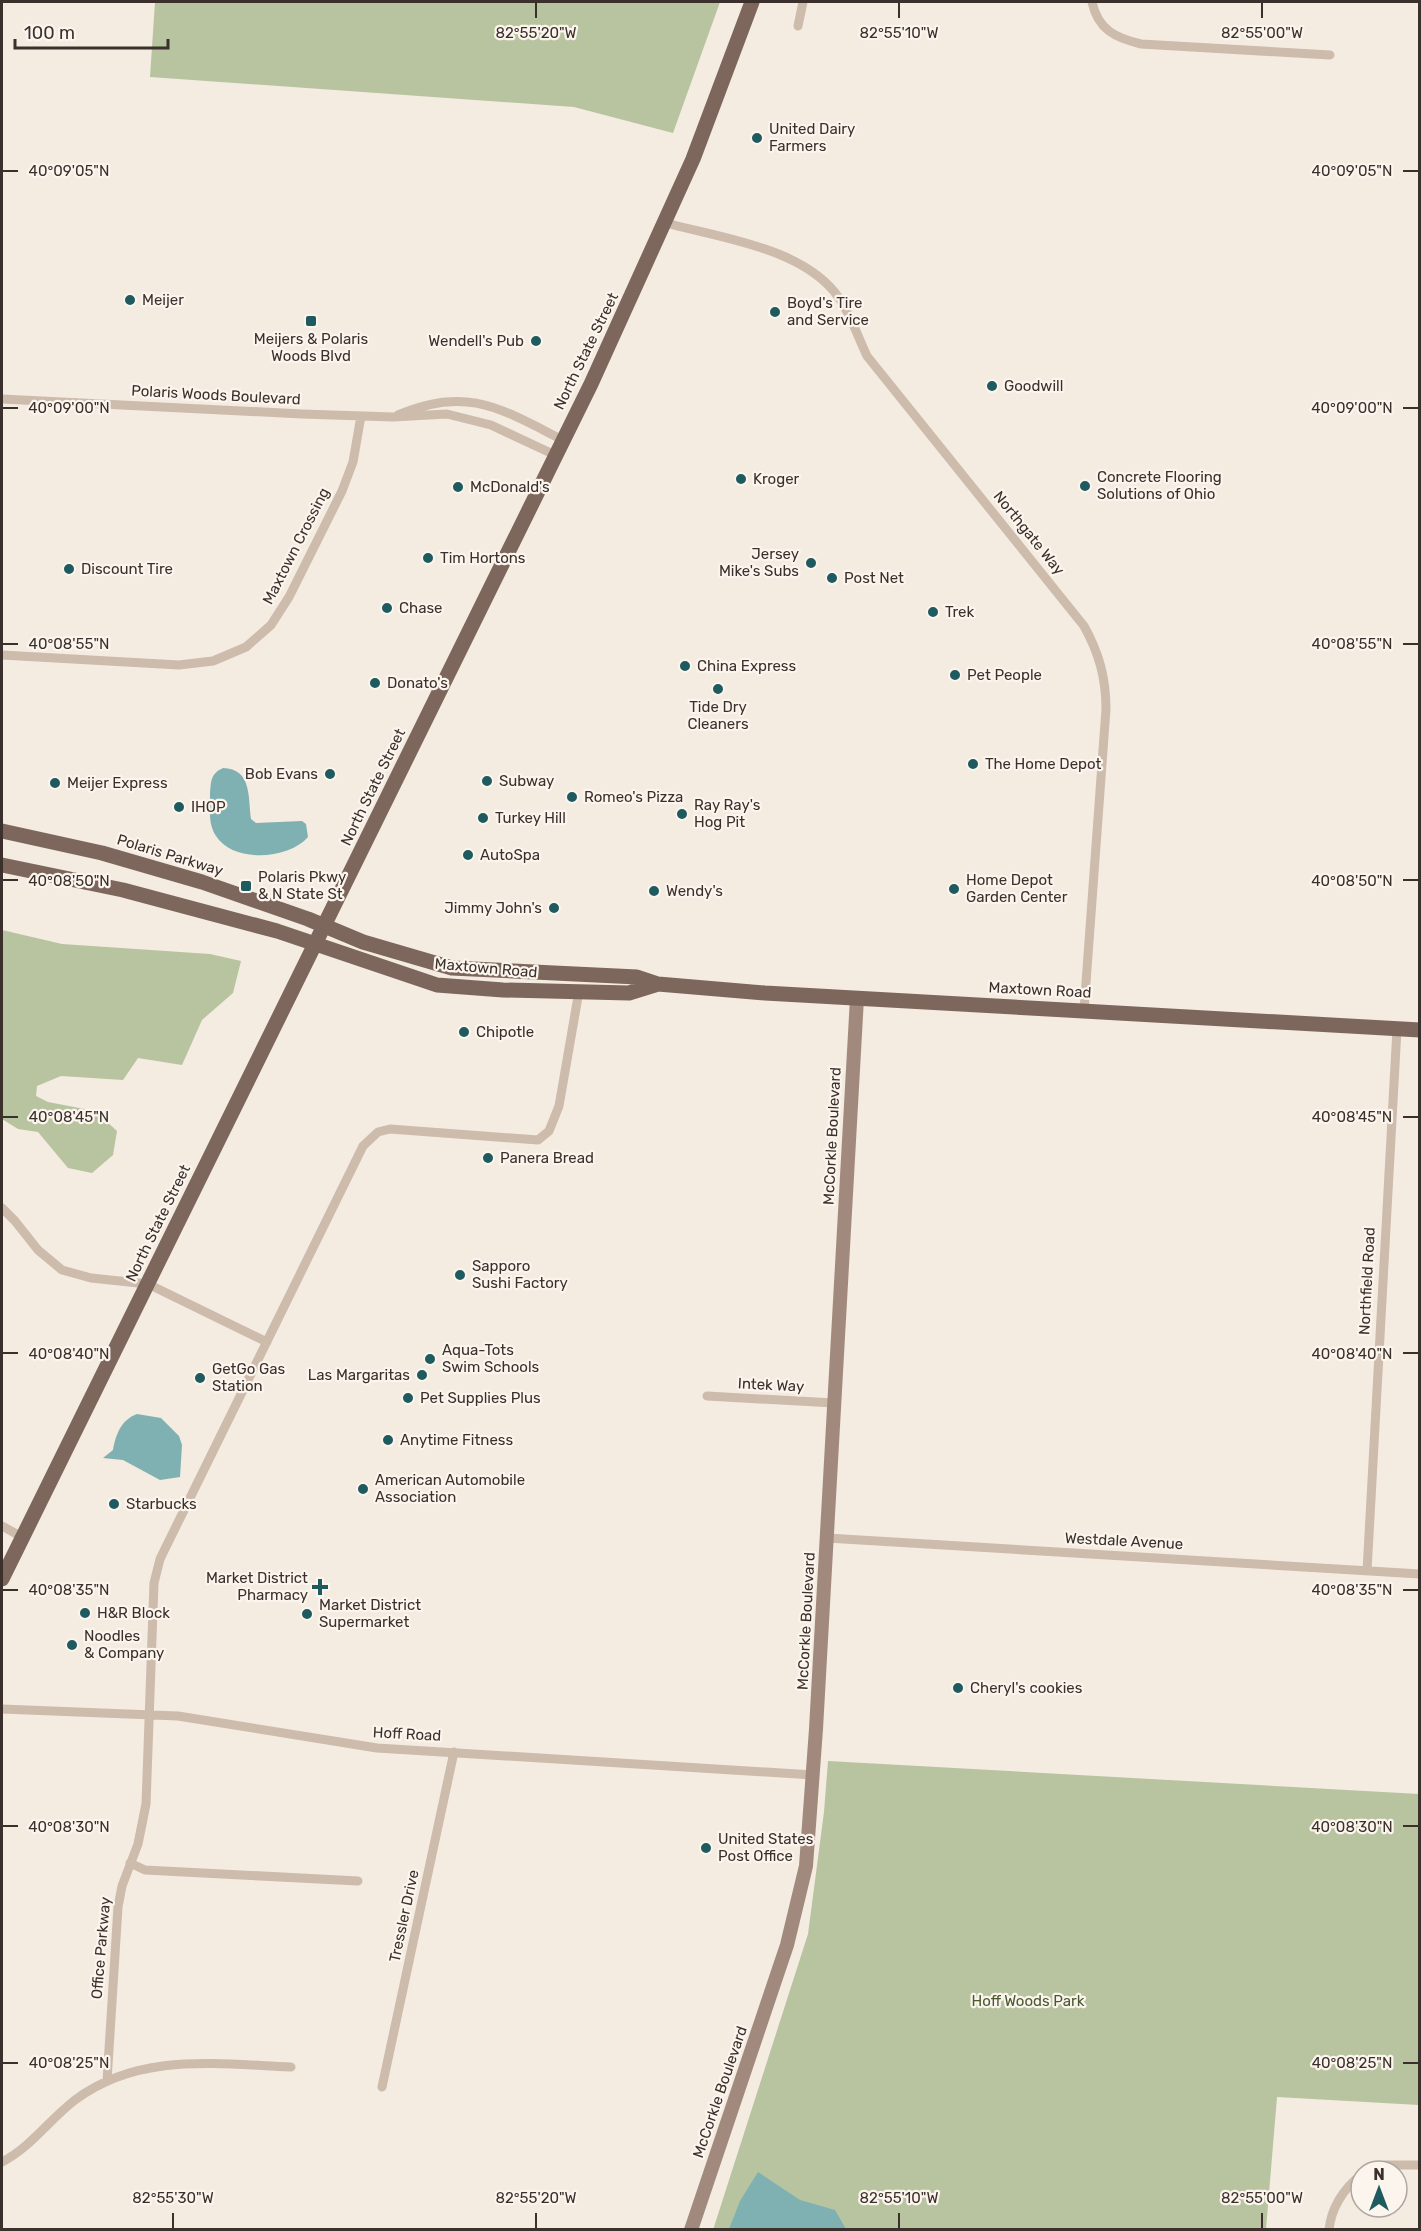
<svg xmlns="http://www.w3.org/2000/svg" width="1421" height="2231" font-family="Rubik,sans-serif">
<rect width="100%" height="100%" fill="#f4ebe1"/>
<!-- green -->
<path fill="#b8c4a0" d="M155,2H720L673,133L574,107L150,77Z
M2,930L62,944L210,954L241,961L233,993L202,1020L182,1065L138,1058L123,1080L61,1076L37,1086L36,1096L48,1102L95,1111L117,1131L113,1155L92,1173L68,1168L38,1132L18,1129L2,1119Z
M828,1761L1419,1794V2105L1277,2097L1266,2229L713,2230L808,1934L824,1812Z"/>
<!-- water -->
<path fill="#7fb0b2" d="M223,768C252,769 248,797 251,819L256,823L302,821L306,824L308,837C288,860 233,863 216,836C208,824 210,809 210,795C211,782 210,774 223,768Z
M137,1414L161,1418L179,1436L182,1445L180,1477L160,1480L123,1460L103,1458L113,1450C116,1434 121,1420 137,1414Z
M758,2172L800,2200L835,2210L846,2229H729L740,2201Z"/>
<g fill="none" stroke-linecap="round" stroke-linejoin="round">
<!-- street -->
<path stroke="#cdbbac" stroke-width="9" d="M1092,2C1098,30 1116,38 1141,44L1330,55
M798,26L803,2
M666,223C721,238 805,248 839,298C851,316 858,337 867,356L1084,626C1099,653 1106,678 1106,709L1084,1010
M2,399L302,414L393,417L447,414L491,425L555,455
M398,415C467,385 501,409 563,440
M2,655L179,665L213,661L246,647L271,625L289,597L342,491L353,462L361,416
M2,1208L15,1221L38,1250L62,1270L91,1278L148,1284L267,1342
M707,1396L834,1403
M2,1526L22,1537
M827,1538L1420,1574
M1367,1571L1397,1029
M2,1709L178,1716L377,1748L813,1775
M130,1863L145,1870L358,1881
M107,2081L118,1907L122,1886L138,1844L146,1804L154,1583L160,1559L363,1146L378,1132L390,1129L538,1140L549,1131L559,1106L579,991
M382,2087L454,1752
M2,2162C31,2147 49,2120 75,2100C139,2052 216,2064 291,2067
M1369,2171L1386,2165H1420
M1329,2230C1331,2208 1344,2188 1361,2175"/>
<!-- secondary -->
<path stroke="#a18a7d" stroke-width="14" d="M691,2230L787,1945L806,1866L816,1729L857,998"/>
<!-- primary -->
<path stroke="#7d675c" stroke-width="15" d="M2,831L102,853L202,882L308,919L363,942L452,968L637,977L658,984L765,993L1420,1030
M2,865L123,890L277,931L437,985L503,990L629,993L658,984
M2,1579L591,384L693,159L752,2"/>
</g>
<!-- ticks -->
<path fill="none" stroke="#3b302b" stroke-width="2" d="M536,3V18M899,3V18M1262,3V18M3,171H18M1403,171H1418M3,408H18M1403,408H1418M3,644H18M1403,644H1418M3,880H18M1403,880H1418M3,1117H18M1403,1117H1418M3,1353H18M1403,1353H1418M3,1590H18M1403,1590H1418M3,1826H18M1403,1826H1418M3,2063H18M1403,2063H1418M173,2213V2228M536,2213V2228M899,2213V2228M1262,2213V2228"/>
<!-- markers -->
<g fill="#1f5a5e" stroke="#fbf5ee" stroke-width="2">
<circle cx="757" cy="138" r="6"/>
<circle cx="130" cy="300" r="6"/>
<circle cx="775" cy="312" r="6"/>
<rect x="305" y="315" width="12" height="12" rx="3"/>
<circle cx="536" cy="341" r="6"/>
<circle cx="992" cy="386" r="6"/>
<circle cx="741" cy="479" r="6"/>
<circle cx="1085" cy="486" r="6"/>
<circle cx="458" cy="487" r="6"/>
<circle cx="428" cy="558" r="6"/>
<circle cx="811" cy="563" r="6"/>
<circle cx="69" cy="569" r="6"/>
<circle cx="832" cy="578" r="6"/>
<circle cx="387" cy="608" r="6"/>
<circle cx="933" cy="612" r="6"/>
<circle cx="685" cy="666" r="6"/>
<circle cx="955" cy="675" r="6"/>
<circle cx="375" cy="683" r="6"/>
<circle cx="718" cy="689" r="6"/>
<circle cx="973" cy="764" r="6"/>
<circle cx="330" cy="774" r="6"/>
<circle cx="487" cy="781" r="6"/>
<circle cx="55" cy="783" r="6"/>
<circle cx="572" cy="797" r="6"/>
<circle cx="179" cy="807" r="6"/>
<circle cx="682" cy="814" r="6"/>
<circle cx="483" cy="818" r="6"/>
<circle cx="468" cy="855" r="6"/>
<rect x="240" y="880" width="12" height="12" rx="3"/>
<circle cx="954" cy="889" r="6"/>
<circle cx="654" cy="891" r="6"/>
<circle cx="554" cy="908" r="6"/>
<circle cx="464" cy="1032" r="6"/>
<circle cx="488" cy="1158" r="6"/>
<circle cx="460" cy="1275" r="6"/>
<circle cx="430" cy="1359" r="6"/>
<circle cx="422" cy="1375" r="6"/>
<circle cx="200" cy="1378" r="6"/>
<circle cx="408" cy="1398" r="6"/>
<circle cx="388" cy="1440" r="6"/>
<circle cx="363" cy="1489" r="6"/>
<circle cx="114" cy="1504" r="6"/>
<path d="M317 1578h6v6h6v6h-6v6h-6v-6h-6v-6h6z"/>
<circle cx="85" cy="1613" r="6"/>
<circle cx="307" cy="1614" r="6"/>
<circle cx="72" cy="1645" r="6"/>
<circle cx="958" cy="1688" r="6"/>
<circle cx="706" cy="1848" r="6"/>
</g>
<g text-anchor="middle" stroke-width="4.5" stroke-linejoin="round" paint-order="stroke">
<!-- poi labels -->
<g font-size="15" fill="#3b302b" stroke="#fbf5ee" text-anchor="start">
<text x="769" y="134">United Dairy<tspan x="769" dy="17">Farmers</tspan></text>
<text x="142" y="305">Meijer</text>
<text x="787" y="308">Boyd's Tire<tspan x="787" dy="17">and Service</tspan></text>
<text x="311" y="344" text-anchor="middle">Meijers &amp; Polaris<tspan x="311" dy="17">Woods Blvd</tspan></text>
<text x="524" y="346" text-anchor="end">Wendell's Pub</text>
<text x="1004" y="391">Goodwill</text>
<text x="1097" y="482">Concrete Flooring<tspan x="1097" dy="17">Solutions of Ohio</tspan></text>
<text x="753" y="484">Kroger</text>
<text x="470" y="492">McDonald's</text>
<text x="799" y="559" text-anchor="end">Jersey<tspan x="799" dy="17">Mike's Subs</tspan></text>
<text x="440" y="563">Tim Hortons</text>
<text x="81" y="574">Discount Tire</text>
<text x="844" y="583">Post Net</text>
<text x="399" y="613">Chase</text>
<text x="945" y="617">Trek</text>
<text x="697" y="671">China Express</text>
<text x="967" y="680">Pet People</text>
<text x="387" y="688">Donato's</text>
<text x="718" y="712" text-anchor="middle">Tide Dry<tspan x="718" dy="17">Cleaners</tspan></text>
<text x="985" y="769">The Home Depot</text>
<text x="318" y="779" text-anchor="end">Bob Evans</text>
<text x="499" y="786">Subway</text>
<text x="67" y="788">Meijer Express</text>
<text x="584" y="802">Romeo's Pizza</text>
<text x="694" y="810">Ray Ray's<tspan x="694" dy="17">Hog Pit</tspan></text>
<text x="191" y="812">IHOP</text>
<text x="495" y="823">Turkey Hill</text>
<text x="480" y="860">AutoSpa</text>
<text x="258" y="882">Polaris Pkwy<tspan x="258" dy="17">&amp; N State St</tspan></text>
<text x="966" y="885">Home Depot<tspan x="966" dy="17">Garden Center</tspan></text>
<text x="666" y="896">Wendy's</text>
<text x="542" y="913" text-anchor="end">Jimmy John's</text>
<text x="476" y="1037">Chipotle</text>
<text x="500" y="1163">Panera Bread</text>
<text x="472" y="1271">Sapporo<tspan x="472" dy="17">Sushi Factory</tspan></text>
<text x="442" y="1355">Aqua-Tots<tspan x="442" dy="17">Swim Schools</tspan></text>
<text x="212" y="1374">GetGo Gas<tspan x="212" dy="17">Station</tspan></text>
<text x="410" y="1380" text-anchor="end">Las Margaritas</text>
<text x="420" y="1403">Pet Supplies Plus</text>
<text x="400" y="1445">Anytime Fitness</text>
<text x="375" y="1485">American Automobile<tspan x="375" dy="17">Association</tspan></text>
<text x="126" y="1509">Starbucks</text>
<text x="308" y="1583" text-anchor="end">Market District<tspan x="308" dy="17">Pharmacy</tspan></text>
<text x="319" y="1610">Market District<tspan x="319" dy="17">Supermarket</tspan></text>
<text x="97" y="1618">H&amp;R Block</text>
<text x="84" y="1641">Noodles<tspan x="84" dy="17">&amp; Company</tspan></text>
<text x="970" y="1693">Cheryl's cookies</text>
<text x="718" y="1844">United States<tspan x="718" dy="17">Post Office</tspan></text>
</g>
<!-- street labels -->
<g font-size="15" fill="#3b302b" stroke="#fbf5ee">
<text transform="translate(586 351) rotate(-64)" y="5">North State Street</text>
<text transform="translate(216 395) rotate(3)" y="5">Polaris Woods Boulevard</text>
<text transform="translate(1029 533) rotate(51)" y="5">Northgate Way</text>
<text transform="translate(296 546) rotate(-63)" y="5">Maxtown Crossing</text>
<text transform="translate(373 787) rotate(-64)" y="5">North State Street</text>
<text transform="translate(170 855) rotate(17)" y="5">Polaris Parkway</text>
<text transform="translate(486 968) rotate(5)" y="5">Maxtown Road</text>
<text transform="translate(1040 990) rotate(3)" y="5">Maxtown Road</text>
<text transform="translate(832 1136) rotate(-87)" y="5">McCorkle Boulevard</text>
<text transform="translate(158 1223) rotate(-64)" y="5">North State Street</text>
<text transform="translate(1367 1281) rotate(-87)" y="5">Northfield Road</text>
<text transform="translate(771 1385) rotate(3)" y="5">Intek Way</text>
<text transform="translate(1124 1541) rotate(3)" y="5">Westdale Avenue</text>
<text transform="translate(806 1621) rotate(-87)" y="5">McCorkle Boulevard</text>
<text transform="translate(407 1734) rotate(3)" y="5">Hoff Road</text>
<text transform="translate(404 1916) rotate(-78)" y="5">Tressler Drive</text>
<text transform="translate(101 1948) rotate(-85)" y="5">Office Parkway</text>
<text transform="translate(720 2092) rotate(-71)" y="5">McCorkle Boulevard</text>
</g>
<!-- park labels -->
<g font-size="15" fill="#4a5a2e" stroke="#fbf5ee">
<text x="1028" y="2006">Hoff Woods Park</text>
</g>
</g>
<g font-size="15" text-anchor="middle" fill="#3b302b" stroke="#fbf5ee" stroke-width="4.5" stroke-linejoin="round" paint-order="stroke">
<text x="536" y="38">82°55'20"W</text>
<text x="899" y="38">82°55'10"W</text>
<text x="1262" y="38">82°55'00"W</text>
<text x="69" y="176">40°09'05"N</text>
<text x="1352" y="176">40°09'05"N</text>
<text x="69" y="413">40°09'00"N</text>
<text x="1352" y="413">40°09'00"N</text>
<text x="69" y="649">40°08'55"N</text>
<text x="1352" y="649">40°08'55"N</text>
<text x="69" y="886">40°08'50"N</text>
<text x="1352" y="886">40°08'50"N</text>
<text x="69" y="1122">40°08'45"N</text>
<text x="1352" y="1122">40°08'45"N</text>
<text x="69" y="1359">40°08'40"N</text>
<text x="1352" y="1359">40°08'40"N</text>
<text x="69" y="1595">40°08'35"N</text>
<text x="1352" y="1595">40°08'35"N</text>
<text x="69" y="1832">40°08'30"N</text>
<text x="1352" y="1832">40°08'30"N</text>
<text x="69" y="2068">40°08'25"N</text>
<text x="1352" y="2068">40°08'25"N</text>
<text x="173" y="2203">82°55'30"W</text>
<text x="536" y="2203">82°55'20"W</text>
<text x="899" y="2203">82°55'10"W</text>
<text x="1262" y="2203">82°55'00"W</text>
</g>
<!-- border -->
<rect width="1421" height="2231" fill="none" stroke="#3b302b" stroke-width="6"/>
<!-- north arrow -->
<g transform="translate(1379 2189)"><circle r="28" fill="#fbf5ee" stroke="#aea6a0" stroke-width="1.5"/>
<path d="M0-4.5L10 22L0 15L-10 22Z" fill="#1f5a5e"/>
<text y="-9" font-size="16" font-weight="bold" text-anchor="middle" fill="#3b302b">N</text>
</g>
<!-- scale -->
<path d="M15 39v9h153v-9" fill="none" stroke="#3b302b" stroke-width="3"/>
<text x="24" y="39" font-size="18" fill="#3b302b" stroke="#fbf5ee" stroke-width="4.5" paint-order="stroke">100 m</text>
</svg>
